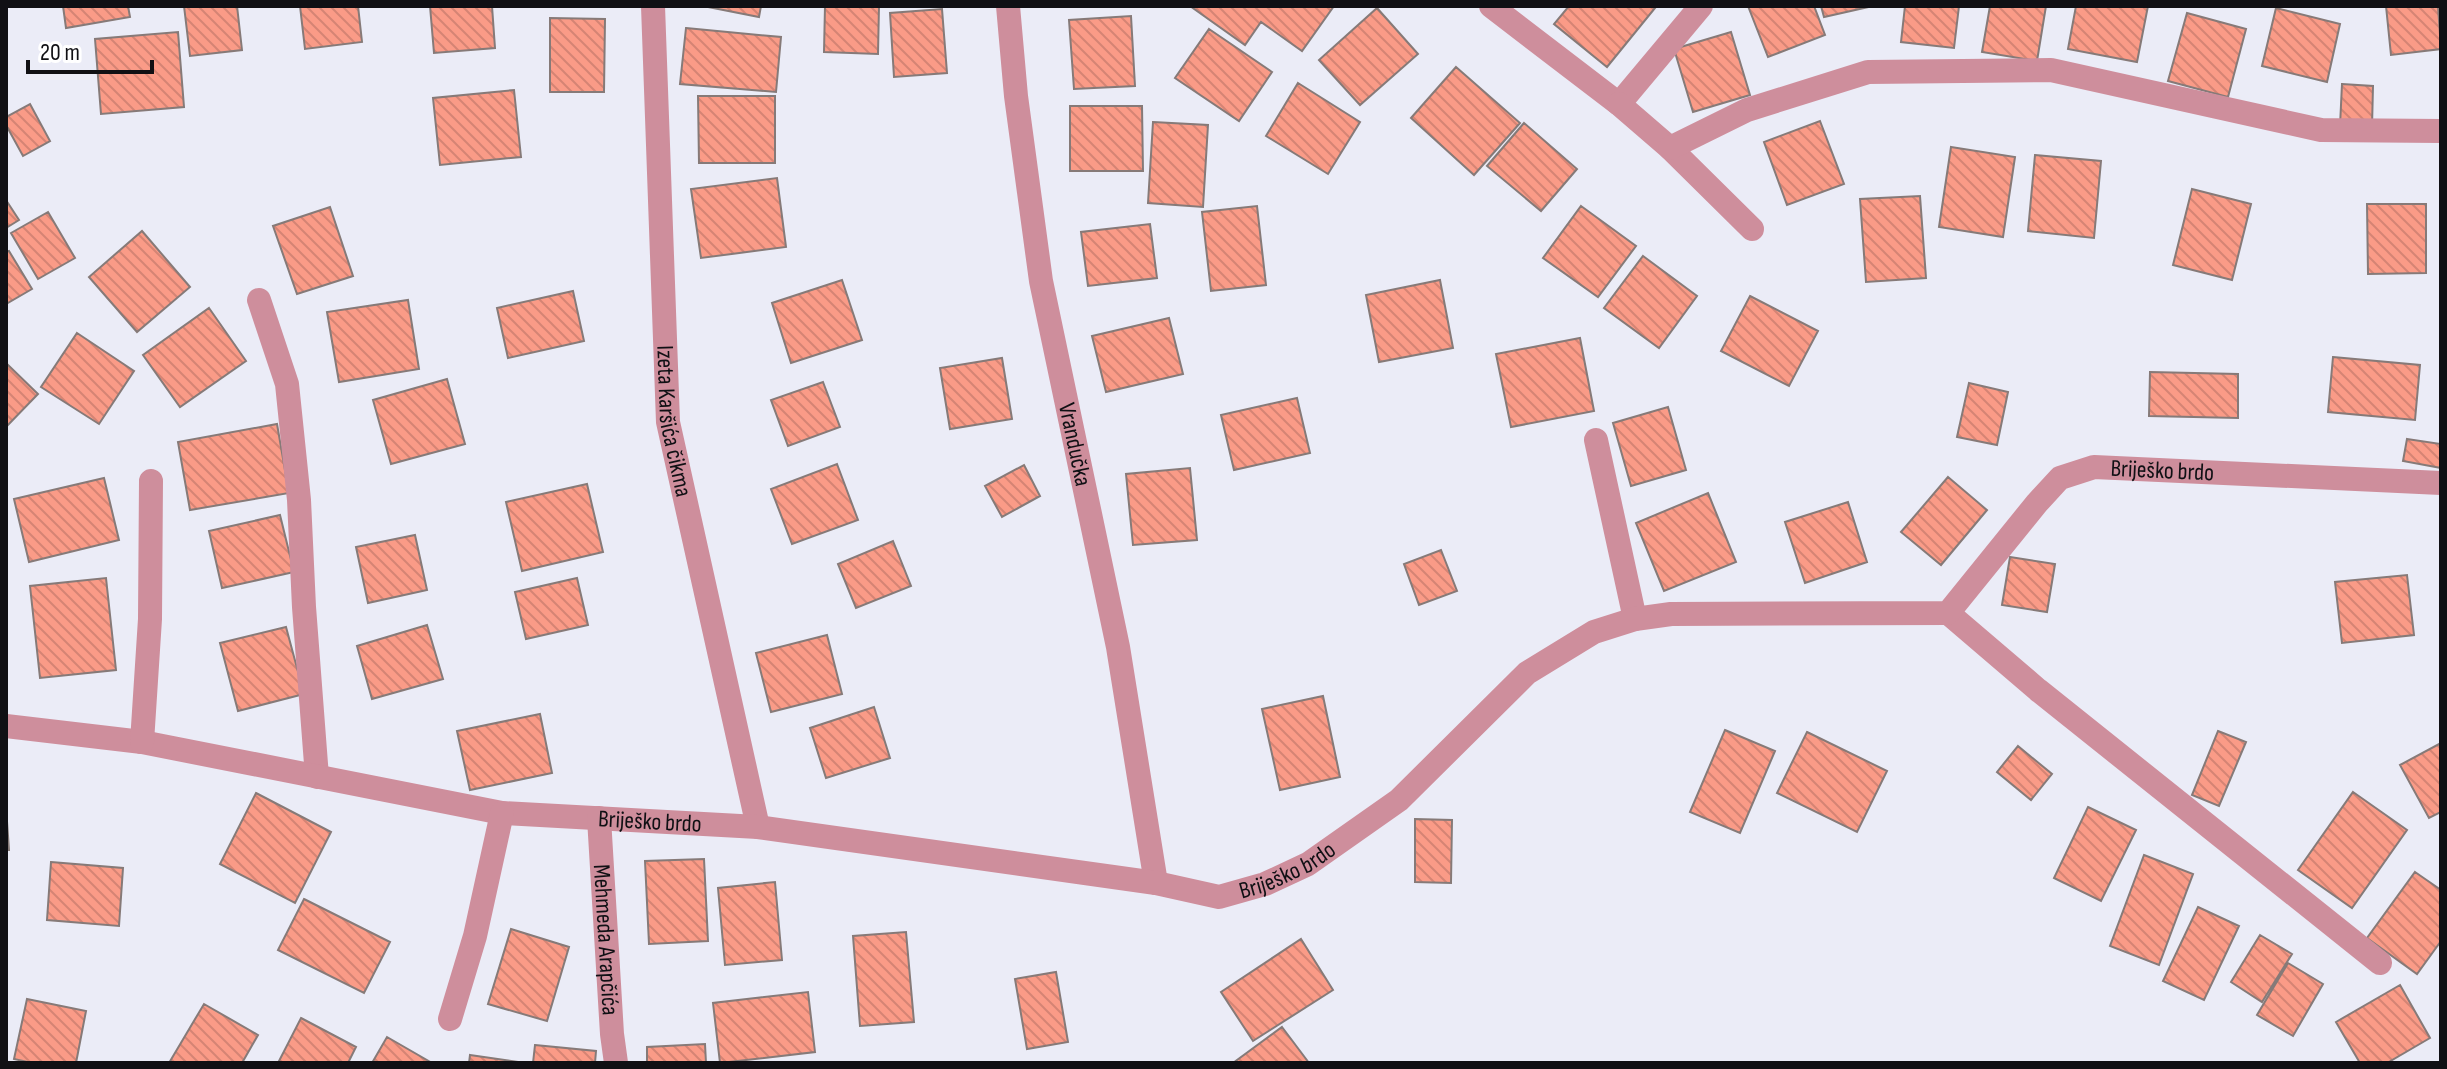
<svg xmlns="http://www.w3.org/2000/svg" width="2447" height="1069" font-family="'Sofia Sans Condensed',sans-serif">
<defs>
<pattern id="building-back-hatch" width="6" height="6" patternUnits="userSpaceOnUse" patternTransform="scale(2)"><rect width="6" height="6" fill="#fa9b87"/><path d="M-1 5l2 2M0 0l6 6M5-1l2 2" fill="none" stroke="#d58474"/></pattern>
</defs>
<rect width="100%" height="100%" fill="#ebecf7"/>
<!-- building -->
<path fill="url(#building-back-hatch)" stroke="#867a78" stroke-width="2" d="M63,6H128L130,17L66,28Z
M184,6H237L242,50L190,56Z
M300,6H358L362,42L305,49Z
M430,6H492L495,48L434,53Z
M703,6H761L759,17Z
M825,6H879L878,54L824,52Z
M1190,6H1334L1302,51L1261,22L1245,45Z
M1569,6H1653L1655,8L1607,67L1554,24Z
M1748,6H1814L1825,35L1768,57Z
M1821,6H1873L1824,17Z
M1905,6H1959L1954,48L1901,42Z
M1990,6H2046L2037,61L1982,52Z
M2076,6H2148L2137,62L2068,49Z
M2386,6H2438L2441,49L2391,55Z
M1377,8L1418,54L1360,105L1319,60Z
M2276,8L2340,24L2327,82L2262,66Z
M942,9L947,73L894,77L890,13Z
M2187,13L2246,29L2228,97L2168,81Z
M1131,16L1135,86L1074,89L1069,20Z
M550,18L605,19L604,92H550Z
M686,28L781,37L776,92L680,84Z
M1209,29L1272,72L1239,121L1175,78Z
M178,32L184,107L101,114L95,39Z
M1731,32L1750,95L1693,112L1674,49Z
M1456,67L1520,123L1474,175L1411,118Z
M1298,83L1360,122L1328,174L1266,136Z
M2342,84L2373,86L2372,127L2340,126Z
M514,90L521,157L440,165L433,98Z
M698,96H775V163H699Z
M30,104L50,141L23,156L6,125V117Z
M1070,106H1142L1143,171H1070Z
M1820,121L1844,184L1787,205L1764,142Z
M1153,122L1208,125L1203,207L1148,203Z
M1524,123L1577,169L1541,211L1487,166Z
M1951,147L2015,157L2003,237L1939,227Z
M2035,155L2101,161L2094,238L2028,231Z
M777,178L786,247L701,258L691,189Z
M2192,189L2251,204L2232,280L2173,265Z
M1920,196L1926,278L1866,282L1860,199Z
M6,200L19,220L6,228Z
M2367,204H2426V273L2368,274Z
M1257,206L1266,285L1211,291L1202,212Z
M1581,206L1636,246L1598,297L1543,258Z
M330,207L353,276L297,294L273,226Z
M48,212L75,258L38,279L11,233Z
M1150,224L1157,278L1088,286L1081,232Z
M142,231L190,287L137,332L89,277Z
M9,251L32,289L6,304V252Z
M1643,256L1697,296L1659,348L1604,308Z
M842,280L862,340L791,363L772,303Z
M1440,280L1453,348L1379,362L1366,295Z
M573,291L584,341L508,358L497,308Z
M1750,296L1818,331L1789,386L1721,351Z
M408,300L419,369L339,382L327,312Z
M209,308L246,361L180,407L143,355Z
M1169,318L1183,374L1106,392L1092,336Z
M77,333L134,371L99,424L41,387Z
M1580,338L1594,411L1511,427L1496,354Z
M2333,357L2420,365L2415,420L2328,412Z
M1002,358L1012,419L950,429L940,368Z
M6,363L38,394L6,427Z
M2150,372L2238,374V418L2149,416Z
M447,379L465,444L391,464L373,400Z
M823,382L840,427L788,446L771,400Z
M1969,383L2008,392L1997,445L1957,437Z
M1297,398L1310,453L1234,470L1221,415Z
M1668,407L1686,470L1631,486L1613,423Z
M277,424L289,493L190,510L178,442Z
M2407,439L2441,444V468L2403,461Z
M837,464L858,520L792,544L771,489Z
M1024,465L1040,496L1002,517L985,486Z
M1190,468L1197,540L1133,545L1126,474Z
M1948,477L1987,510L1941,565L1901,532Z
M104,478L119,540L29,562L14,499Z
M587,484L603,552L522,571L506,502Z
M1708,493L1736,562L1664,591L1636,523Z
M1848,502L1867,562L1805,583L1785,522Z
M280,515L294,572L222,588L209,531Z
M415,535L427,590L368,603L356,547Z
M893,541L911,586L856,608L838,564Z
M1441,550L1457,591L1419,605L1404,564Z
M2010,557L2055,564L2047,612L2002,605Z
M2407,575L2414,635L2342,643L2335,582Z
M106,578L116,670L40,678L30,586Z
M577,578L588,625L526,639L515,592Z
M427,625L443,679L372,699L357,646Z
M286,627L304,694L238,711L220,643Z
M827,635L842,694L771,712L756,653Z
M1323,696L1340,777L1280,790L1262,709Z
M874,707L890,758L826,778L810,728Z
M540,714L552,773L470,790L457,731Z
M1725,730L1775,751L1740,833L1690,812Z
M2218,731L2246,742L2219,806L2192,795Z
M1807,732L1887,771L1857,832L1777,793Z
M2441,743V812L2429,818L2400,765Z
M2018,746L2052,774L2031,800L1997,772Z
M2353,792L2407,830L2352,908L2298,870Z
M256,793L331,832L295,903L220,864Z
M6,807L9,850H6Z
M2088,807L2136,830L2101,901L2054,878Z
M1415,819L1452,820L1451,883L1415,882Z
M2144,855L2193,874L2159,965L2110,946Z
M704,859L708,941L649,944L645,861Z
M51,862L123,868L119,926L47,920Z
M2415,872L2441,890V941L2417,974L2367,938Z
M775,882L782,960L725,965L718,888Z
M304,899L390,942L364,993L278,950Z
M2198,907L2239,926L2204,1000L2163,981Z
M511,929L569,947L547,1021L488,1004Z
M906,932L914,1022L860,1026L853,936Z
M2260,935L2292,954L2262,1002L2231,982Z
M1301,939L1333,990L1253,1041L1221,992Z
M2288,963L2323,984L2293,1036L2257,1015Z
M1056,972L1068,1042L1027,1049L1015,979Z
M2400,985L2430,1038L2387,1063H2360L2336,1022Z
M808,992L815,1052L720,1063L713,1003Z
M27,999L86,1011L76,1063H32L14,1059Z
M204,1004L258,1035L242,1063H169Z
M301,1018L356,1047L348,1063H278Z
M1282,1027L1309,1063H1233Z
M387,1037L432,1063H372Z
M705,1044L706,1063H647V1047Z
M535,1045L596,1051L595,1063H533Z
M470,1055L525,1063H469Z"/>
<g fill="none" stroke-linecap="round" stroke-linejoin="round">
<!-- street -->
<g stroke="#ce8e9c" stroke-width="24">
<path id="s1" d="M653,6L668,422L758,827"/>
<path id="s2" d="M1008,6L1016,96L1041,281L1118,647L1156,883"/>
<path d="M1491,6L1619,104L1701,6"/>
<path d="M1619,104L1670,148L1752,229"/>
<path d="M1670,148L1747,110L1868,72L2051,70L2321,130L2441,131"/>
<path d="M259,300L287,384L299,500L304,607L317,777"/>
<path d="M1596,440L1635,619"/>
<path d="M1948,613L2038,690L2380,963"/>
<path id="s3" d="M6,726L142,742L502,813L758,827L1156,883L1219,897L1265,884L1308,864L1399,800L1527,673L1594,632L1635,619L1671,614L1948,613L2037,503L2060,478L2094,467L2441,483"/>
<path d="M142,742L150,619L151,481"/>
<path id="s4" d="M599,818L612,1034L616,1063"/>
<path d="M450,1019L475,936L502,813"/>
</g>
</g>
<g text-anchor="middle" stroke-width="7" stroke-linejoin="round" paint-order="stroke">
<!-- street labels -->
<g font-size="24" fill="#101014" stroke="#fff">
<text dy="8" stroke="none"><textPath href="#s1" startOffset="416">Izeta Karšića čikma</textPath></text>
<text dy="8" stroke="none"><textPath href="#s2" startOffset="444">Vrandučka</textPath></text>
<text dy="8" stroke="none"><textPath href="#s3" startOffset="2328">Briješko brdo</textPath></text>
<text dy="8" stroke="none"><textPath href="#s3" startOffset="652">Briješko brdo</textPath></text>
<text dy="8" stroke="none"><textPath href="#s3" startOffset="1300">Briješko brdo</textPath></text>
<text dy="8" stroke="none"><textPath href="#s4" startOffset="122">Mehmeda Arapčića</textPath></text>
</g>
</g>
<!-- border -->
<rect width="2447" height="1069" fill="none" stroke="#101014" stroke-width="16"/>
<!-- scale -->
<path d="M28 60v12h124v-12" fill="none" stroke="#101014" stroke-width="4"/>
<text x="40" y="60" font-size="24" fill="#101014" stroke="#ffffff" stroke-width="6" paint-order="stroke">20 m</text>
</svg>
